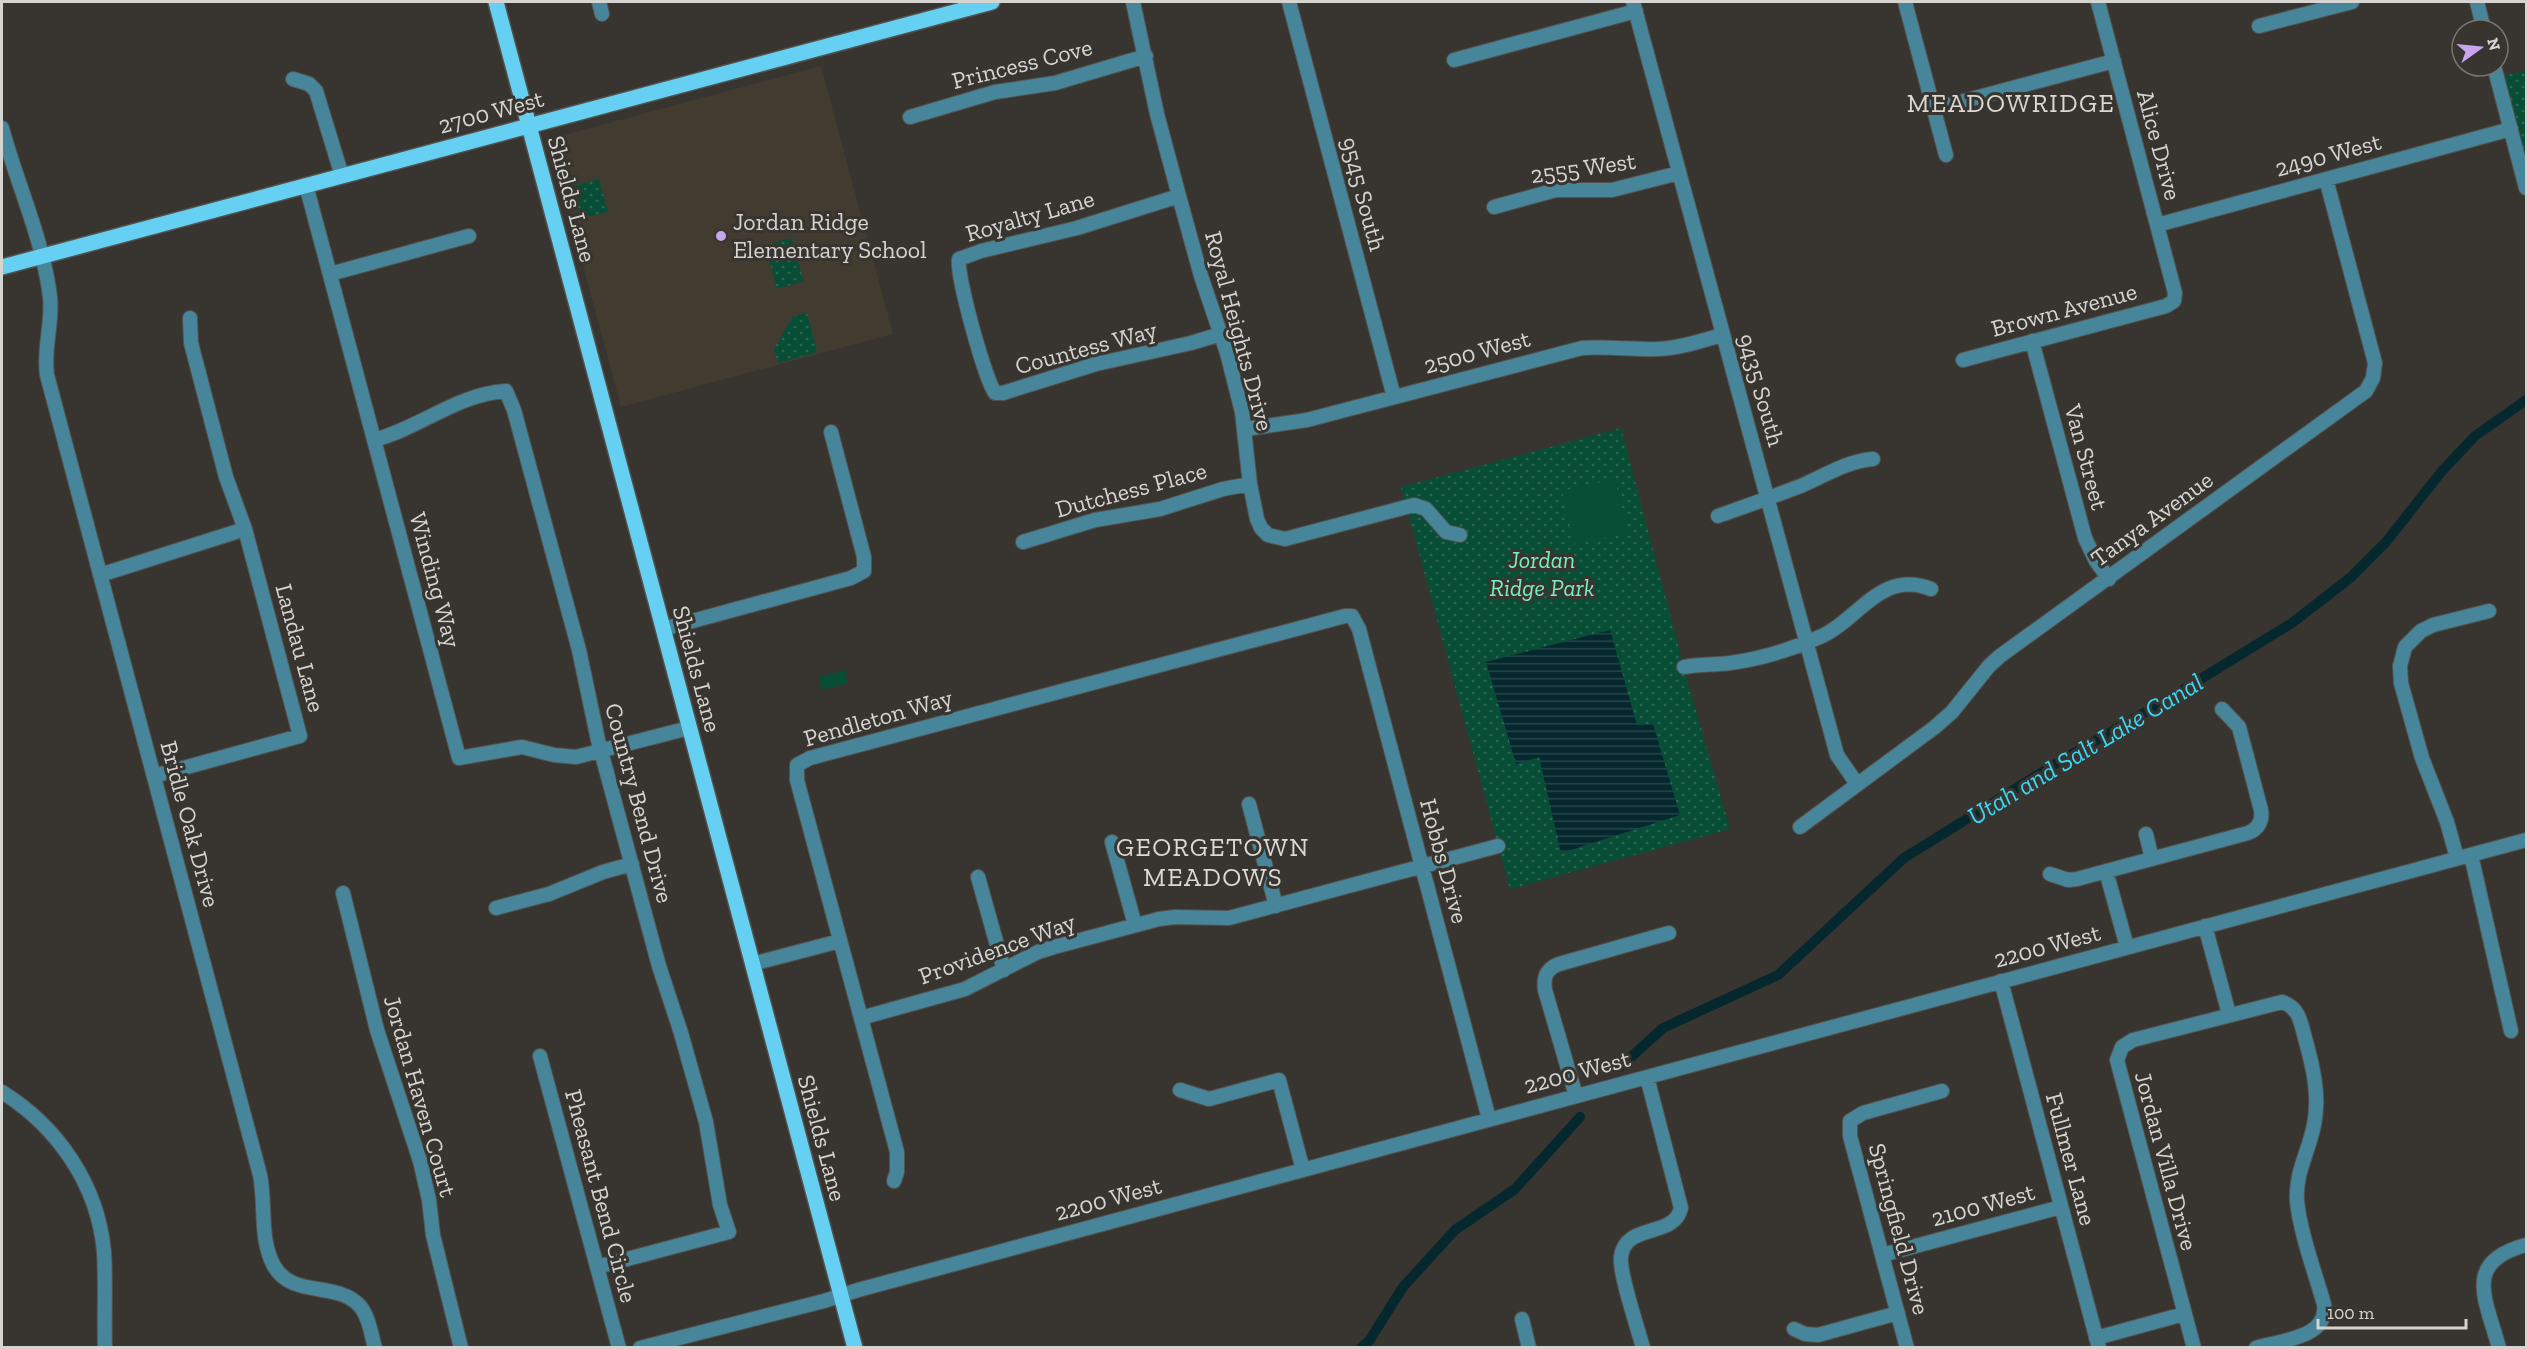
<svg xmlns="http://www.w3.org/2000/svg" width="2528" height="1349" font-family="'Zilla Slab',serif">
<defs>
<pattern id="park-dots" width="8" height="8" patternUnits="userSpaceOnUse" patternTransform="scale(1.5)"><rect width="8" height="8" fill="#084e36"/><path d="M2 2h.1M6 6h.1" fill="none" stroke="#2b6752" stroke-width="1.8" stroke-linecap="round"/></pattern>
<pattern id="water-rules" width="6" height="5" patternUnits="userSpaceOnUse" patternTransform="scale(1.5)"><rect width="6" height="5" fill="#05272e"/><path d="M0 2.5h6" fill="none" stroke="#29454b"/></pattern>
</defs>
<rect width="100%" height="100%" fill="#383530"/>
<!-- built -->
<path fill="#413b30" d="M821,66L893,334L621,407L549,139Z"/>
<!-- park -->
<path fill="url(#park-dots)" d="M2526,70V169L2502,76Z
M599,179L608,212L590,216L573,205L568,187Z
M791,238L804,281L777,289L765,245Z
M807,313L817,352L778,363L774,349L793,316Z
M1621,428L1690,690L1730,829L1510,889L1401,487Z"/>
<!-- pitch -->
<path fill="#084e36" d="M1615,479L1627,533L1574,544L1562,491Z
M845,670L848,683L822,690L818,677Z"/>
<!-- water -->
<path fill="url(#water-rules)" d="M1610,630L1637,725L1653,724L1680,815L1561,853L1539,757L1516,764L1486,662Z"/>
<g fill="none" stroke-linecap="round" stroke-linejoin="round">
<!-- canal -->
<path stroke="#05272e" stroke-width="10" d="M1620,1067L1663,1028L1778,975L1904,858L2055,764L2168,699L2292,623L2350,578L2386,542L2442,471L2475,436L2526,400
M1361,1348L1369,1341L1403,1287L1455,1230L1515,1189L1580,1117"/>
<!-- minor casing -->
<g stroke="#54524d" stroke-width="16">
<path id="minor" d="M599,2L602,14
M1133,2L1157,114L1179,196L1201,276L1227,353L1242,412L1250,484L1257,519L1261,528L1268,535L1285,539L1414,505L1426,509L1446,532L1460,535
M1289,2L1394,397
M1633,2L1837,755L1857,784
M1905,2L1946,155
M2477,2L2484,30
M2259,26L2352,2
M1454,60L1636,11
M2494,66L2526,188
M293,79L309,84L316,91L342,176
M1934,109L2114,61
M910,117L995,92L1055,83L1146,56
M2,128C17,184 43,239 50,297C53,324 43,347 47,375L260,1175C266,1204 259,1239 274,1266C292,1298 335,1281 359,1305C369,1316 371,1334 375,1348
M306,185L459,758L522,747L554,755L576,757L689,728
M1179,196L1077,228L981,251L959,259C956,275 985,379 995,393H1003L1096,364L1191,343L1221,334
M1494,207L1556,190H1612L1679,173
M2157,225L2511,129
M330,274L469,236
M2032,341L2085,538L2096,561L2109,579
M1963,360L2166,306L2174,301L2175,293L2098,2
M1246,429L1307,420L1582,348C1608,346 1632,350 1658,349C1680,348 1701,341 1722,335
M374,440C420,428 457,394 506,391L514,410L579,650L598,740L659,966L681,1033L706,1122L720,1205L729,1232L597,1267
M1718,516C1746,506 1775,496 1803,485C1826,475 1847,461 1873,459
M1023,542L1095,520L1160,509L1223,489L1250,484
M100,575L245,529
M663,629L851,578L864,571V557L831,432
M1684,667C1699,664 1714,665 1730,663C1760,659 1795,648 1822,636C1858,620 1881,569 1931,589
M154,776L300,736L245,529L226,477L191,343L190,318
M1249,804L1276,906
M1800,827L1935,727L1952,712L1989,666L2000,656L2366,391L2373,378L2375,363L2326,179
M2146,834L2152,859
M1112,842L1135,925
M2471,855L2511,1031
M2457,858L2447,822L2422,758L2401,683L2400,666L2405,647L2421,631L2433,625L2489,611
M2106,871L2127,947
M2050,874L2068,880L2077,879L2248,833C2258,829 2263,821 2261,810L2239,727L2222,709
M978,877L1004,970
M343,893L377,1030L420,1161L429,1200L433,1235L461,1348
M496,908L549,894L603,872L632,864
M2205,926L2229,1014
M752,964L840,941
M2001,981L2099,1348
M861,1018L965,989L1038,952L1054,947L1159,919L1175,917L1229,918L1498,846
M540,1056L619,1348
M1180,1090L1209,1099L1279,1080L1303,1170
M2,1092C58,1127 98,1185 104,1252C106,1283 104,1316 105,1348
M1576,1096L1545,990C1543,977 1546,969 1559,964L1669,933
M894,1181L897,1172V1152L797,780V765L810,758L1345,616H1352L1359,629L1489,1119
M1882,1255L2061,1207
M1522,1319L1529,1348
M1794,1329L1805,1334L1818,1335L1898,1313
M2096,1338L2184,1314
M640,1348L824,1301L858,1290L2526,840
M1643,1348C1638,1328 1619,1274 1621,1257C1625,1222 1674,1239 1681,1208L1647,1077
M1907,1348L1850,1136V1121L1863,1113L1942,1091
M2194,1348L2117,1060L2122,1047L2133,1040L2282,1002C2299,1007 2301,1023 2305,1038C2313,1067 2320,1095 2314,1125C2309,1151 2295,1173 2297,1201C2300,1232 2315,1273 2324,1304C2329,1338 2282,1340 2256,1348
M2499,1348C2486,1299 2462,1262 2526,1245"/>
</g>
<!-- major casing -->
<g stroke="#54524d" stroke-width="18">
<path id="major" d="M496,2L855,1348
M2,267L992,2"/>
</g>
<!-- minor -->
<use href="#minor" stroke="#46859a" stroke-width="14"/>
<!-- major -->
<use href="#major" stroke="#66d0f3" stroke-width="15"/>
</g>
<!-- markers -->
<circle fill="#c8a6ef" stroke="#383530" stroke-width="2" cx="721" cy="236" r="6"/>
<g text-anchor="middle" stroke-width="6" stroke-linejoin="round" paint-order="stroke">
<!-- street labels -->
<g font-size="24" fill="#d6d4d0" stroke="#383530">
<text transform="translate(1022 64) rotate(-14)" y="8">Princess Cove</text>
<text transform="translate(491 112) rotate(-15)" y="8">2700 West</text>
<text transform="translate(2159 145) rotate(75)" y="8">Alice Drive</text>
<text transform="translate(2328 155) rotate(-15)" y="8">2490 West</text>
<text transform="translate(1583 168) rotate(-8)" y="8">2555 West</text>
<text transform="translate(1363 194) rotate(75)" y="8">9545 South</text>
<text transform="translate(572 199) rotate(75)" y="8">Shields Lane</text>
<text transform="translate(1030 216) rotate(-16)" y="8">Royalty Lane</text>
<text transform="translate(2064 310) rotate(-15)" y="8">Brown Avenue</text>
<text transform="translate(1239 331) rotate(75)" y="8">Royal Heights Drive</text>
<text transform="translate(1086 348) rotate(-15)" y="8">Countess Way</text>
<text transform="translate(1477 352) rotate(-15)" y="8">2500 West</text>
<text transform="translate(1761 390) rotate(74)" y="8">9435 South</text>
<text transform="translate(2086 457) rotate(75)" y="8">Van Street</text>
<text transform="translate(1131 490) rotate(-15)" y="8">Dutchess Place</text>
<text transform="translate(2152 519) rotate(-36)" y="8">Tanya Avenue</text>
<text transform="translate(435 580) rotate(75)" y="8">Winding Way</text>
<text transform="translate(300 648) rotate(75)" y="8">Landau Lane</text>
<text transform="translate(697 669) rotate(75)" y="8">Shields Lane</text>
<text transform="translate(878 718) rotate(-16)" y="8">Pendleton Way</text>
<text transform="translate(639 803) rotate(75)" y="8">Country Bend Drive</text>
<text transform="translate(190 824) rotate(75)" y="8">Bridle Oak Drive</text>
<text transform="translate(1444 861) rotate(75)" y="8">Hobbs Drive</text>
<text transform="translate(2047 946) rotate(-15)" y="8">2200 West</text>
<text transform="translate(997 949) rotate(-20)" y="8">Providence Way</text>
<text transform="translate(1577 1072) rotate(-15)" y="8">2200 West</text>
<text transform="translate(420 1096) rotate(74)" y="8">Jordan Haven Court</text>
<text transform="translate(822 1138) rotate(75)" y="8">Shields Lane</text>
<text transform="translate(2071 1159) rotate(75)" y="8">Fullmer Lane</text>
<text transform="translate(2166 1161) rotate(75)" y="8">Jordan Villa Drive</text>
<text transform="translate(601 1196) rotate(75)" y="8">Pheasant Bend Circle</text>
<text transform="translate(1108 1199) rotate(-15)" y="8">2200 West</text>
<text transform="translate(1983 1205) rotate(-15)" y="8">2100 West</text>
<text transform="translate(1899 1229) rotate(75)" y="8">Springfield Drive</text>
</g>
<!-- poi labels -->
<g font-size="24" fill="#d6d4d0" stroke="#383530" text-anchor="start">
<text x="733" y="230">Jordan Ridge<tspan x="733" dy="28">Elementary School</tspan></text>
</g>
<!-- park labels -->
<g font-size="24" font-style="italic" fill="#78efbc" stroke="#383530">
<text x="1542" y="568">Jordan<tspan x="1542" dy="28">Ridge Park</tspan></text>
</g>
<!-- neighbourhood labels -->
<g font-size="26" letter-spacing="1.5" fill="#dcd8d2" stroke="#383530">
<text x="2011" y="112">MEADOWRIDGE</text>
<text x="1213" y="856">GEORGETOWN<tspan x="1213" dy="30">MEADOWS</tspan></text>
</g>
<!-- water labels -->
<g font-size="26" font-style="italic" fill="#3ad7f6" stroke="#383530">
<text transform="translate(2085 749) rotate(-31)" y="9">Utah and Salt Lake Canal</text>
</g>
</g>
<!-- border -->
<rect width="2528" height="1349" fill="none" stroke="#d6d4d0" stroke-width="6"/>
<!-- north arrow -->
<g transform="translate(2480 48) rotate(75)"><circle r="28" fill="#383530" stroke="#777570" stroke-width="1.5"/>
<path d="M0-4.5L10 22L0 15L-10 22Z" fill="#c8a6ef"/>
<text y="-9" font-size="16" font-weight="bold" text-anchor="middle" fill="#d6d4d0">N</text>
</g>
<!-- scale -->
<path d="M2318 1319v9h148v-9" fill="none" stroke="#d6d4d0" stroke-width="3"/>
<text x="2327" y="1319" font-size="18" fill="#d6d4d0" stroke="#383530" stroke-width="4.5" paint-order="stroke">100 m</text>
</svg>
